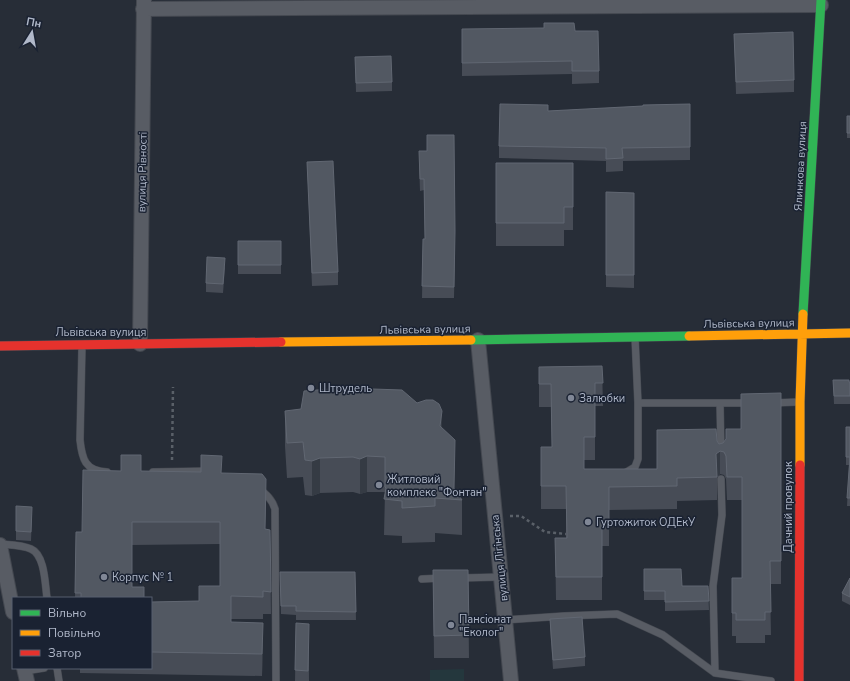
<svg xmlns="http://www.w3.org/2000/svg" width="850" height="681" font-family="'Nunito Sans',sans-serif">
<rect width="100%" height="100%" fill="#272d37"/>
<!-- green -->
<path fill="#24373d" d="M464,669V681H430V670Z"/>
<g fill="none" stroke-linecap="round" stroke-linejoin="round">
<!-- lane casing -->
<g stroke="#444850" stroke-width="8">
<path id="lane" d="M82,346L80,440C82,459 85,471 107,472
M638,403H750
M720,403L721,453
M772,403L798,402
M153,472L211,471
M625,473L635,467L638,459V403L635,337
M258,488C266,494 272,499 275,509L276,681
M0,544C10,545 22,545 31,549C45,555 45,584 47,598
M459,578L501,577
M422,579L443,578
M505,620L564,616L617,614L663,635L715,673L771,681
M57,668L59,681
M25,671L44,668
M715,673L713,586L722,515L721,479"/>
</g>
<!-- street casing -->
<g stroke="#444850" stroke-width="16">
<path id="street" d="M143,9L821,5
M478,340L511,681
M140,344L144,0
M0,545L13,612
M24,668L27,681"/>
</g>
<!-- fast casing -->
<g stroke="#444850" stroke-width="10">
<path id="fast" d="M803,314L821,0
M471,340L689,336"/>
</g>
<!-- slow casing -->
<g stroke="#444850" stroke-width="10">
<path id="slow" d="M689,336L850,333
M281,342L471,340
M800,465V402L803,314"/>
</g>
<!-- jam casing -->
<g stroke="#444850" stroke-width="10">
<path id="jam" d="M0,346L281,342
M799,681L800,465"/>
</g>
<!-- path -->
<path stroke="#5a6068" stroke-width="2.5" stroke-dasharray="3 3" stroke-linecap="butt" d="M172,460L173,387
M510,516H521L545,532L566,534"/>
<!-- lane -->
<use href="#lane" stroke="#585c64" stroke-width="7"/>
<!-- street -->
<use href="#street" stroke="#585c64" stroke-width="14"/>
<!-- fast -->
<use href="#fast" stroke="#30b455" stroke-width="9"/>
<!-- slow -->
<use href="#slow" stroke="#ff9f0a" stroke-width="9"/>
<!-- jam -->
<use href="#jam" stroke="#e5322d" stroke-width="9"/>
</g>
<!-- wall -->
<path fill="#474c56" d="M462,29L575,31L599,71V83L572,84V74L462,76Z
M734,34L794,80V92L736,94Z
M355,57L392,82V91L356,92Z
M690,104V160L623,161V171L606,172V161L499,158V146L548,111Z
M847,116H850V138H847Z
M307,162L338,272V285L312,286Z
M419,163L455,243L454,298H422L423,239H425L424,190L420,191Z
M496,163H573V230H564V246H496Z
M606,192L634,193V288L606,287Z
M238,241H281V274H238Z
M225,267L223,293L206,292V283Z
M602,366L603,406H595V460H584V469H657L717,441L719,444L723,443L741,429L781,393V584H770L771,635H765V643H736V636H732V578H742V500H727L726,479L724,475L720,474L717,477V500L677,501V509L609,510V546H602V600H556L555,538H566V509H541V447H552L551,407H539V367Z
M833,380L850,382V404H834Z
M285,411L442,428L454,489L462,500V535L435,533V542L402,543V536L384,535L385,492H367L360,494L353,492L320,493L312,496L305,495L303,477L287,478L285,446Z
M846,427H850V506H847L849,465H846Z
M141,471L222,473L266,502L265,529L270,530L271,614H263V619H231V622L263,645L262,676L80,673V668H151V602L199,601L220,586V544L132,545V587L144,598H75L76,532H82Z
M16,506L32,516L31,541L16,540Z
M644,569L682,586H708L709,610L665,611V600H644Z
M433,570H468L469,658H434Z
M280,572H355L356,620H296V615L281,614Z
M850,578V605L842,601V593Z
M550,619L585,657V666L553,669L550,628Z
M296,623L309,646V681H295Z"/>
<!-- shaded-wall -->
<path fill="#353b44" d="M455,231V243L454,298V287Z
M442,411V446L440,426Z
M720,451V474L716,477V454Z
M367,456V492L360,494V459Z
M320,458V493L312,496V461Z
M263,623V645L262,676V654Z
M309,624V646L308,681Z"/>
<!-- building -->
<path fill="#525862" stroke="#616772" d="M544,23H574L575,31H598L599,71H572V61L462,63V29L544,28Z
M793,32L794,80L736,82L734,34Z
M391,56L392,82L356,83L355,57Z
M500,104L548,105V111L643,106V105L690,104V147L622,148L623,158L606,159V148L499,146Z
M847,116H850V133H847Z
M427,135H454L455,231L454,287L422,286L423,239H425L424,179H420L419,151H427Z
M333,161L338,272L312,273L307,162Z
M496,163H573V207H564V223H496Z
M606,192L634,193V275H606Z
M238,241H281V265H238Z
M207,257L225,258L223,284L206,283Z
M602,366L603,383H595V437H584V469H657V430L716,429L717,441L719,444L723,443L726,439V429H741V394L781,393V561H770L771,612H765V620H736V613H732V578H742V477H727L726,456L724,452L720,451L716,454L717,477L677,478V486L609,487V523H602V577H556L555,538H567L566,486H541V447H552L551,384H539V367Z
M833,380H849V382H850V396H834Z
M343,388L402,390L417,403L426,400H433L439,404L442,411L440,426L455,440L454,488L462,500L435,498V506L402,508V501L384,499L386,488L385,487V457L367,456L360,459L353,457L320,458L312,461L305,460L303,442L287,443L285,411L301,409L304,391Z
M846,427H850V498H847L850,457H846Z
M121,455H141V471L201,472V455L222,456L221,473L262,474L266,479L265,529L270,530L271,592L263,591V597L231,596V622L263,623L262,654L151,652V602L199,601V586H220V522H132V587H144V598H81V593H75L76,532H82L83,470L121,471Z
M16,506L32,507L31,532L16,531Z
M644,569H681L682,586H708L709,601L665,602V591H644Z
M433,570H468L469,635L434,636Z
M280,572H355L356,612L296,611V606H281Z
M850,578V597L842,593Z
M582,617L585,657L553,660L550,619Z
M296,623L309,624L308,671L295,670Z"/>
<!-- markers -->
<g fill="#808796" stroke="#1a2232" stroke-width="1.5">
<circle cx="311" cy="388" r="4"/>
<circle cx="571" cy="398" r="4"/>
<circle cx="379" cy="485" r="4"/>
<circle cx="588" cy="522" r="4"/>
<circle cx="104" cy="577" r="4"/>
<circle cx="451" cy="625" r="4"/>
</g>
<g text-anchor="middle" stroke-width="3" stroke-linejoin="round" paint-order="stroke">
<!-- street labels -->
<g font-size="11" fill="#b0b8c9" stroke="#1a2232">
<text transform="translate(800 166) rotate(-87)" y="4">Ялинкова вулиця</text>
<text transform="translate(142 172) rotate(-89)" y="4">вулиця Рівності</text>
<text transform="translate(749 323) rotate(-1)" y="4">Львівська вулиця</text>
<text transform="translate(425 329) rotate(-1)" y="4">Львівська вулиця</text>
<text x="101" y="336">Львівська вулиця</text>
<text transform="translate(788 507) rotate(-90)" y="4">Дачний провулок</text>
<text transform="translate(499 558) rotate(-96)" y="4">вулиця Лігінська</text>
</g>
<!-- poi labels -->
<g font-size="11" fill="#b0b8c9" stroke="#1a2232" text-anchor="start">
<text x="319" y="392">Штрудель</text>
<text x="579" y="402">Залюбки</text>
<text x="387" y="483">Житловий<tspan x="387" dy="13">комплекс "Фонтан"</tspan></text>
<text x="596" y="526">Гуртожиток ОДЕкУ</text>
<text x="112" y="581">Корпус № 1</text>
<text x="459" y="623">Пансіонат<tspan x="459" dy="13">"Еколог"</tspan></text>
</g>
</g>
<!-- legend -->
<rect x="12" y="597" width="140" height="72" fill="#1a2232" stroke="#565e6e"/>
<rect x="20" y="610" width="20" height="6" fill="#30b455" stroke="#565e6e"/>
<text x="48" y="617" font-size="12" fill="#b0b8c9">Вільно</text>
<rect x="20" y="630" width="20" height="6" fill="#ff9f0a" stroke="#565e6e"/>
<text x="48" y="637" font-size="12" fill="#b0b8c9">Повільно</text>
<rect x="20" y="650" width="20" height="6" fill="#e5322d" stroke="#565e6e"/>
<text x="48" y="657" font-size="12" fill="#b0b8c9">Затор</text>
<!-- north arrow -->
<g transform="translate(32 32) rotate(11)" stroke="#1a2232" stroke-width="3" paint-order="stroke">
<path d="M0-3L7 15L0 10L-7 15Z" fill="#b0b8c9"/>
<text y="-6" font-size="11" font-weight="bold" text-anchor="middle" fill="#b0b8c9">Пн</text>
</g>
</svg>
